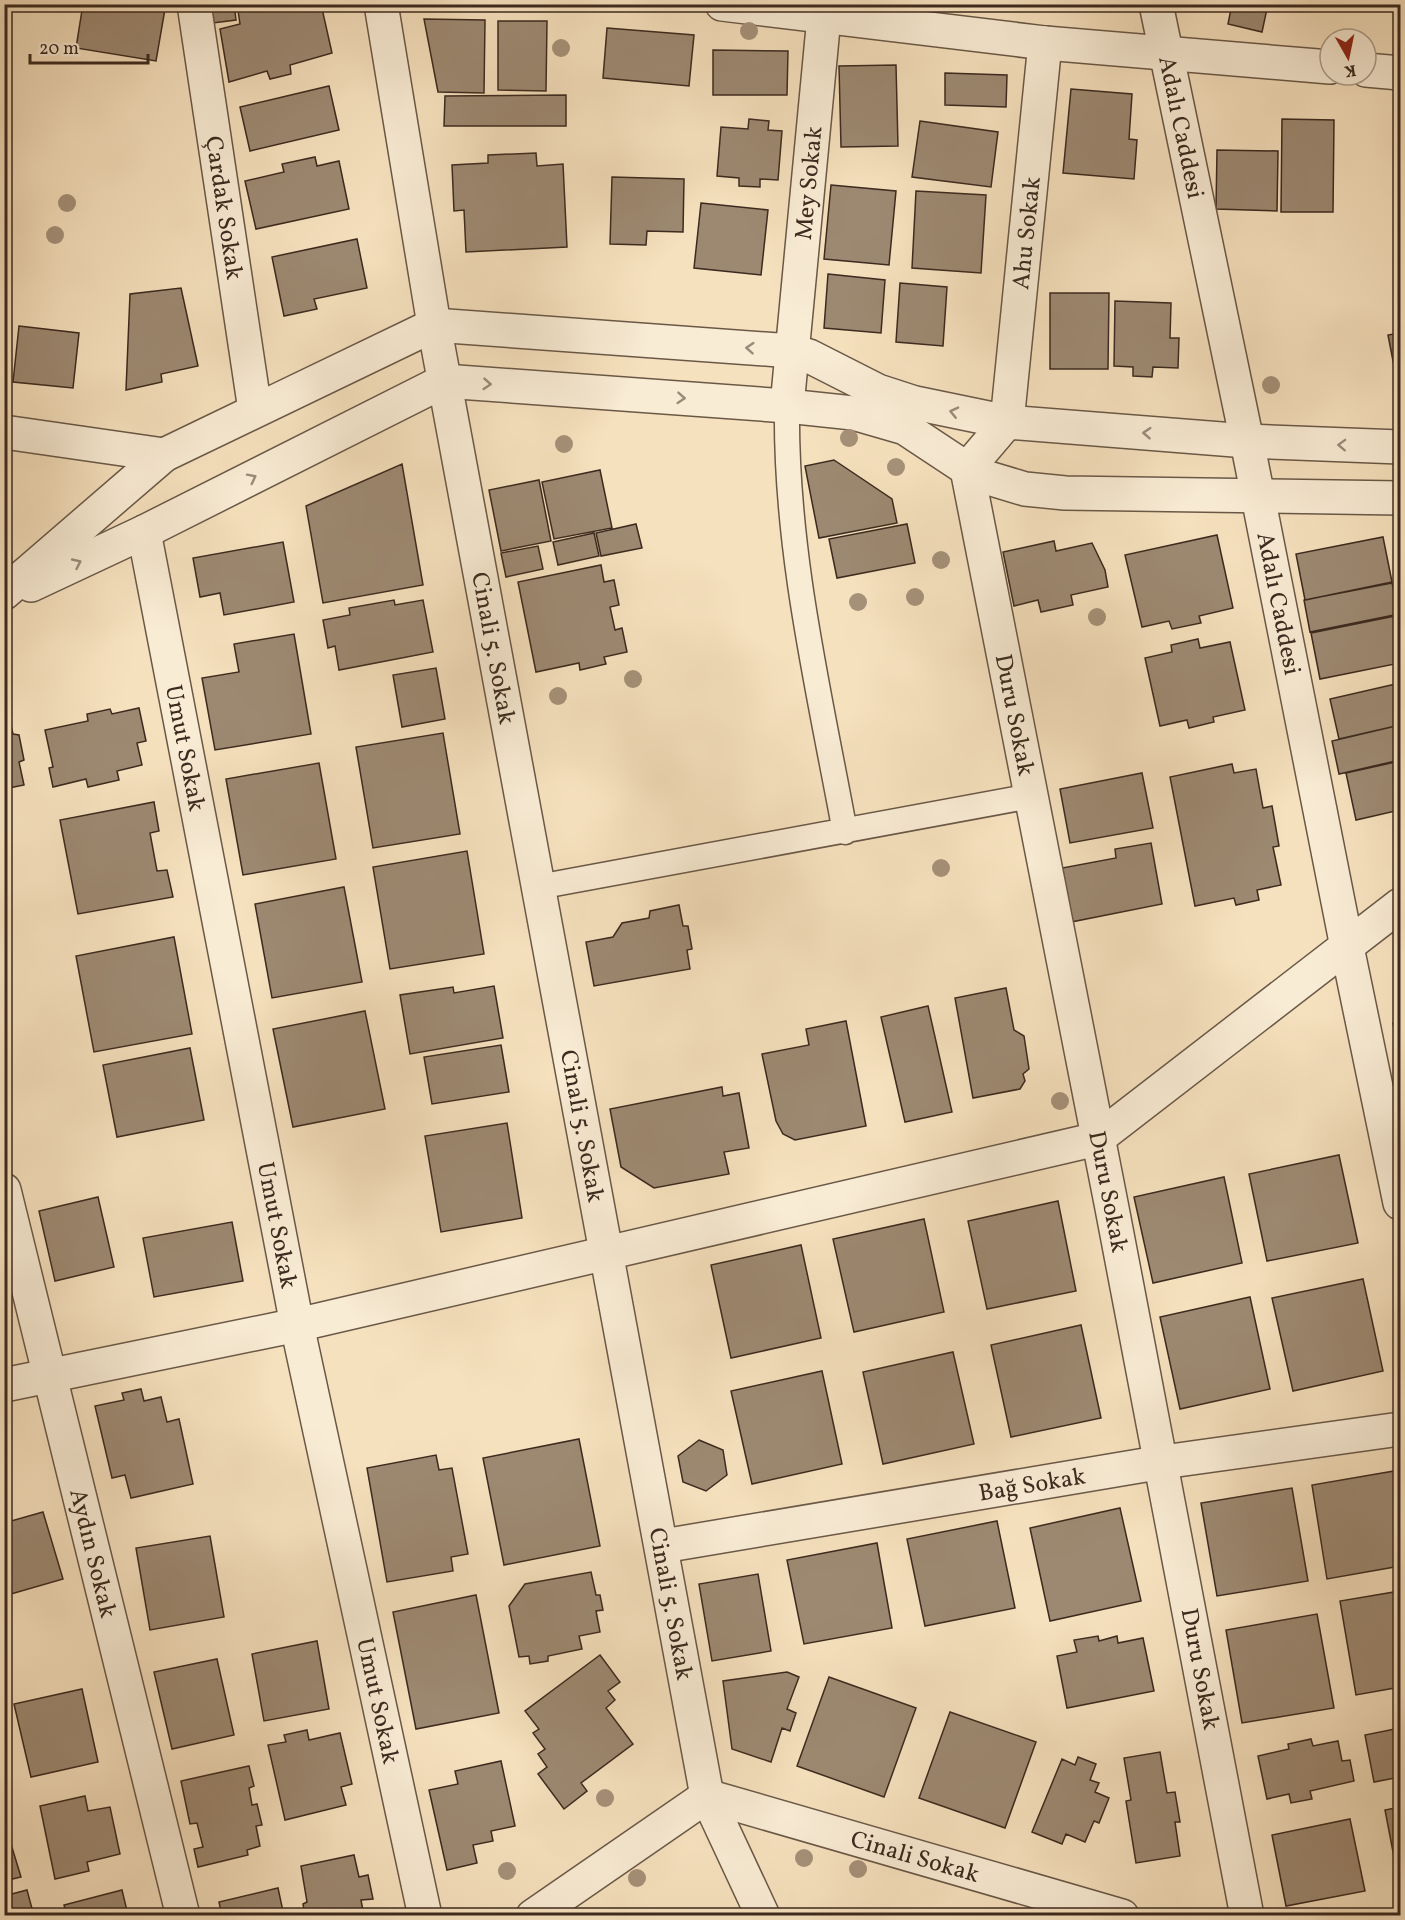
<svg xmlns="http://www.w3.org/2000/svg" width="1405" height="1920" font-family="Vollkorn,serif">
<rect width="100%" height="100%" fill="#f6e1be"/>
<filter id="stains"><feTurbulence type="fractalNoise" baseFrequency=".00333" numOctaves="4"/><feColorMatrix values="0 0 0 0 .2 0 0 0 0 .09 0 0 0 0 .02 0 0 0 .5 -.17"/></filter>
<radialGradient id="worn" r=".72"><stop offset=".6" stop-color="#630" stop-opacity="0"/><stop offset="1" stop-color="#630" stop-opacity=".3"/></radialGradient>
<!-- building -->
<path fill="#9d8972" stroke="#3c2a1f" stroke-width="1.5" d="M83,4H140L165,9L156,61L76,48Z
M211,4H234L236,20L213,23Z
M237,4H321L332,53L290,65L291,74L270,79L267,71L229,82L220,29L240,24Z
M1232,4H1268L1262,32L1228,24Z
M424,19L485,20L484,93L438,92Z
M498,21H547L546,91L498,90Z
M607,28L694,35L689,86L603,78Z
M713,50L788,51L787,95H713Z
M896,65L898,146L841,147L839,66Z
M945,73L1007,75L1006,107L945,105Z
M329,86L339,130L250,151L240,107Z
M1071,89L1132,94L1129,139L1137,140L1134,179L1063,173Z
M566,95V126H444L445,96Z
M749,119L769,121L768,130L782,131L778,180L760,179V187L739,186V178L717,176L721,127L748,129Z
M1282,119L1334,120L1333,212H1281Z
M920,121L998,132L991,187L912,177Z
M1217,150L1278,151L1277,211L1216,209Z
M536,153L537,166L563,164L567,247L466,252L464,210L454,211L452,165L488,163V155Z
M315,157L317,166L339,161L349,209L256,229L245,181L284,172L282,164Z
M612,177L684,179L683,232L647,231L646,245L610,244Z
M831,185L896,191L889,265L824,259Z
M916,191L986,195L981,273L912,268Z
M701,203L768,210L761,275L694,268Z
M357,239L367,288L314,299L317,309L284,316L272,257Z
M828,274L885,280L881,333L824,328Z
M900,283L947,287L943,346L896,342Z
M181,288L198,366L161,374L162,382L126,390L130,294Z
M1050,293H1109L1108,369H1050Z
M1115,301L1171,303L1170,338H1179L1178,368L1153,367L1152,377L1133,376V367L1114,366Z
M19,326L79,333L73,388L13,382Z
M1400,333V397L1388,335Z
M834,460L892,499L897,523L819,538L805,466Z
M402,464L423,585L323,603L306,506Z
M600,470L612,528L554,539L542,482Z
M539,480L551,541L501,551L489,490Z
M636,524L642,548L601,556L596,533Z
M907,524L915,563L837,578L829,539Z
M594,533L599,556L558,565L553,542Z
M1217,535L1233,608L1199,616L1201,623L1172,629L1169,621L1142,627L1125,555Z
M1383,537L1392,582L1305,600L1296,554Z
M1054,541L1056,551L1092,543L1105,570L1108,587L1071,595L1073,605L1041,612L1038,600L1014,606L1003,552Z
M283,542L294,602L224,615L220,593L200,597L193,558Z
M538,546L543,569L506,577L501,553Z
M601,565L604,582L614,580L619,605L610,607L615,630L622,628L627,652L604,657L606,664L580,670L579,663L536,672L518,582Z
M1392,583L1399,614L1310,632L1304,600Z
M394,600L395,605L423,600L433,652L339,670L335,646L328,648L323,620L350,615L349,608Z
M1400,615V663L1320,679L1311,633Z
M294,634L311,734L215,750L202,678L239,672L234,644Z
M1198,639L1200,648L1230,642L1245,710L1213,717L1214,722L1189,728L1187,720L1160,726L1145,658L1172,652L1171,645Z
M436,668L445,719L402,727L393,675Z
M1400,683V725L1339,739L1330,699Z
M4,696L13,734L19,735L24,760L19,762L24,785L4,789Z
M139,708L146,741L137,743L142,765L117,771L119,780L88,787L86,779L53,787L49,768L53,767L45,730L88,721L87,714L110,709L112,714Z
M1400,725V760L1339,774L1332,741Z
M443,733L460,834L373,848L356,747Z
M1400,761V810L1356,820L1346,773Z
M319,763L336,859L243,875L226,779Z
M1232,764L1234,773L1256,769L1263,808L1272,806L1279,846L1273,847L1281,885L1257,890L1259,900L1236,905L1234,898L1195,906L1170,777Z
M1142,773L1153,828L1070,843L1060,789Z
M154,802L159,831L150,833L157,871L167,870L173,897L78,914L60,820Z
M1151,843L1162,904L1071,922L1062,868L1116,858L1115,849Z
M467,851L484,954L390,969L373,867Z
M344,887L362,982L272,998L255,904Z
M679,905L683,926H688L692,949L687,950L690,969L594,986L586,942L613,937L622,923L649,918L650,911Z
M174,937L192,1034L94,1052L76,956Z
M494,986L503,1038L410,1054L400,995L453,987L454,993Z
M1006,988L1014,1030L1024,1036L1029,1069L1023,1074L1025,1081L1020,1089L973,1098L955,998Z
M928,1006L952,1112L905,1122L881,1017Z
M365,1011L385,1109L293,1127L273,1029Z
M846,1021L866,1126L795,1140L783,1134L776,1121L762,1054L809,1045L806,1029Z
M1400,1021V1059L1393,1023Z
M501,1045L509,1092L432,1104L424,1057Z
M190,1048L204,1120L117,1137L103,1065Z
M722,1087L723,1096L739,1093L749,1148L724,1152L729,1174L654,1188L621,1167L610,1109Z
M507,1123L522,1218L441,1232L425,1136Z
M1339,1155L1358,1243L1267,1261L1249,1174Z
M1224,1177L1242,1263L1153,1283L1134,1197Z
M98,1197L114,1267L55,1281L39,1211Z
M1058,1201L1076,1291L987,1309L968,1221Z
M924,1219L944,1312L854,1332L833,1239Z
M232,1222L243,1281L154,1297L143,1238Z
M801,1245L821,1338L731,1358L711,1265Z
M1363,1279L1383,1371L1293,1391L1272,1298Z
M1250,1297L1270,1389L1180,1409L1160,1317Z
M1081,1325L1101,1418L1011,1437L991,1345Z
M953,1352L974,1444L883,1464L863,1372Z
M822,1371L842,1464L752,1484L731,1391Z
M141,1389L144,1401L161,1397L167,1422L179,1419L193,1484L131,1498L125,1475L112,1478L95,1406L124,1400L122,1393Z
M579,1439L600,1546L504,1565L483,1458Z
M699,1440L723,1450L727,1475L706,1491L683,1482L678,1456Z
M436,1455L439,1470L452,1468L468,1554L451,1557L453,1571L387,1582L367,1468Z
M1400,1470V1566L1327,1579L1312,1485Z
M1292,1488L1308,1581L1217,1596L1201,1503Z
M1120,1508L1141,1601L1050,1621L1030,1528Z
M43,1512L63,1579L4,1596V1523Z
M997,1521L1015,1608L925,1626L907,1539Z
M210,1536L224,1617L150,1630L136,1548Z
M877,1543L892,1628L804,1644L787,1560Z
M591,1572L596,1595H600L603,1610L596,1611L600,1632L579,1636L582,1649L548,1656V1661L530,1664L529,1656L519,1657L509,1606L525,1584Z
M758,1574L771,1651L712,1661L699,1584Z
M1400,1591V1687L1356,1695L1340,1601Z
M476,1595L499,1713L416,1729L393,1612Z
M1317,1614L1334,1708L1242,1723L1226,1630Z
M1098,1636L1099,1641L1117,1636L1118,1643L1143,1638L1154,1691L1067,1708L1057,1656L1077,1652L1074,1640Z
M317,1641L329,1709L264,1721L252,1654Z
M600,1655L620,1682L608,1691L615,1700L606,1708L633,1744L581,1783L587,1791L564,1809L538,1774L547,1767L538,1754L545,1749L533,1733L539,1729L525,1711Z
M217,1659L234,1735L172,1749L154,1672Z
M787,1672L799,1677L787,1709L796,1713L790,1731L782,1728L771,1762L732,1749L723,1681Z
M829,1677L916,1708L884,1797L797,1766Z
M82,1689L98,1762L31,1777L14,1704Z
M950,1712L1036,1742L1005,1828L919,1798Z
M1400,1728V1777L1374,1782L1365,1735Z
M307,1730L309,1740L340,1733L352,1784L341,1787L346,1805L285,1820L268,1745L286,1742L284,1735Z
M1311,1739L1313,1746L1338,1741L1342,1761L1350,1760L1354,1781L1310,1791L1312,1799L1291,1803L1289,1794L1267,1799L1258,1756L1289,1749L1288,1744Z
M1160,1752L1167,1793L1175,1792L1180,1822H1175L1180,1856L1136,1863L1126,1801L1131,1800L1124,1758Z
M1078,1757L1096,1764L1090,1780L1099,1783L1095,1792L1109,1798L1099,1823L1094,1821L1085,1842L1066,1834L1062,1844L1032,1832L1062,1759L1075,1765Z
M501,1761L515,1826L491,1831L493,1841L473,1845L477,1863L447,1870L429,1790L458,1784L455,1771Z
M249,1766L254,1786L249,1788L252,1805L257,1804L262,1825L256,1826L260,1846L247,1850L248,1855L198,1867L194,1849L203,1847L197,1823L190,1824L181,1781Z
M85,1796L88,1811L110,1807L120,1854L87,1862L89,1871L55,1879L40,1806Z
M1400,1807V1855L1394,1857L1385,1810Z
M1350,1819L1365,1891L1286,1906L1272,1835Z
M4,1821L21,1877L4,1881Z
M354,1855L359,1877L368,1875L373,1899L361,1900L364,1916H305L303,1904L307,1902L301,1866Z
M278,1888L284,1916H222L219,1902Z
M27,1890L34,1916H4V1896Z
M122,1890L127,1911L133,1910L135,1916H67L64,1905Z
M925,1909L953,1916H924Z"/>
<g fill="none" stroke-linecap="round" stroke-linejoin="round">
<!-- lane casing -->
<g stroke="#6a5847" stroke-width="27">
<path id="lane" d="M787,406C785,550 819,691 845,832
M538,887L1031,796"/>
</g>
<!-- street casing -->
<g stroke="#6a5847" stroke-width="36">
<g id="street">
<path id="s1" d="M194,4L255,410"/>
<path id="s2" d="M381,4L434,325L707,1796L763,1916"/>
<path d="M722,4L1045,43L1330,67"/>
<path id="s3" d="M1156,4L1247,441L1347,947L1400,1203"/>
<path id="s4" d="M1045,43L1007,422L967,469C1061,951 1158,1433 1247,1916"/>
<path d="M1366,70L1400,73"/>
<path id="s5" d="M787,406L824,17"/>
<path d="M4,432L164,455"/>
<path id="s6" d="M144,532L297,1325L425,1916"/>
<path d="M31,585L144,532L444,381L787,406L853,413L905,428L967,469L985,477L1025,489L1065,493L1400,498"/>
<path d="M4,593L164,455L434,325L792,351L809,356L878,391L915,403L1007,422L1247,441L1400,447"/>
<path id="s7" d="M4,1190L183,1916"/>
<path d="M4,1385L297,1325L1097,1139L1400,905"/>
<path id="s8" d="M663,1546L1163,1462L1400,1429"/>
<path id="s9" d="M533,1916L707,1796L1122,1916"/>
</g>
</g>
<!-- lane -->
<use href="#lane" stroke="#f9ecd5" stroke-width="24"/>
<!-- street -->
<use href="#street" stroke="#f9ecd5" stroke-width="33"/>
</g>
<!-- trees -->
<g fill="#a59179">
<circle cx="749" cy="31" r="9"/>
<circle cx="561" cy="48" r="9"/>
<circle cx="67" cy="203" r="9"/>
<circle cx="55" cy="235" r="9"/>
<circle cx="1271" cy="385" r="9"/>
<circle cx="849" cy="438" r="9"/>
<circle cx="564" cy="444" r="9"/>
<circle cx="896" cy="467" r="9"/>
<circle cx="941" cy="560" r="9"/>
<circle cx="915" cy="597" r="9"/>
<circle cx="858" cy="602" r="9"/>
<circle cx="1097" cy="617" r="9"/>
<circle cx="633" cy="679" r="9"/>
<circle cx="558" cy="696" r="9"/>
<circle cx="941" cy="868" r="9"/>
<circle cx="1060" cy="1101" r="9"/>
<circle cx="605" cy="1798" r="9"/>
<circle cx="804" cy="1858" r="9"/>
<circle cx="858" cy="1869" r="9"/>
<circle cx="507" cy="1871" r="9"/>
<circle cx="637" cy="1878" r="9"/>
</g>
<!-- one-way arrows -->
<defs><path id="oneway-chevron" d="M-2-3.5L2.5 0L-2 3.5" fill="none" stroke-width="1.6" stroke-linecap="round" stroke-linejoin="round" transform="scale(1.5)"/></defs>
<g stroke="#9a8b7a">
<use href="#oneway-chevron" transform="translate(750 348) rotate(-176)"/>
<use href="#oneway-chevron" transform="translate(487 384) rotate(4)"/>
<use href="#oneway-chevron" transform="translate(681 398) rotate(4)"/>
<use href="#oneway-chevron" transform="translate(954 412) rotate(-167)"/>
<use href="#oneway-chevron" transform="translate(1147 433) rotate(-176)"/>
<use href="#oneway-chevron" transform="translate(1342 445) rotate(-178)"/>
<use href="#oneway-chevron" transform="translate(252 478) rotate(-27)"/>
<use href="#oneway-chevron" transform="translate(77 563) rotate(-25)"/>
</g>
<g text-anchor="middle" stroke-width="4.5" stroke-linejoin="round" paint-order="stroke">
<!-- street labels -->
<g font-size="24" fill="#3c2a1f" stroke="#f9ecd5">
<text dy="8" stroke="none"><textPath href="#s3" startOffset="126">Adalı Caddesi</textPath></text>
<text dy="8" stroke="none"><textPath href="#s5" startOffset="224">Mey Sokak</textPath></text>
<text dy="8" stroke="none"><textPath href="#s1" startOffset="206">Çardak Sokak</textPath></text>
<text transform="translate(1026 233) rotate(-84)" y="8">Ahu Sokak</text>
<text dy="8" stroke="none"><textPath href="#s3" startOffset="612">Adalı Caddesi</textPath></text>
<text dy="8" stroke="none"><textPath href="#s2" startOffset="654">Cinali 5. Sokak</textPath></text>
<text dy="8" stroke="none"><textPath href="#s4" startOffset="693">Duru Sokak</textPath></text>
<text dy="8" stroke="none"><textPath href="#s6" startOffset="220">Umut Sokak</textPath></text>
<text dy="8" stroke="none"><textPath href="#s2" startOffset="1140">Cinali 5. Sokak</textPath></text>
<text dy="8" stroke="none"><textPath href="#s4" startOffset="1179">Duru Sokak</textPath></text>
<text dy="8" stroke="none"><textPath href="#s6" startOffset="706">Umut Sokak</textPath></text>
<text dy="8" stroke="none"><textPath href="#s8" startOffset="374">Bağ Sokak</textPath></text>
<text dy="8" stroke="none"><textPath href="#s7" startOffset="374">Aydın Sokak</textPath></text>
<text dy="8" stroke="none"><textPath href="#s2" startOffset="1626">Cinali 5. Sokak</textPath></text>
<text dy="8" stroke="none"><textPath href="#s4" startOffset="1665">Duru Sokak</textPath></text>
<text dy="8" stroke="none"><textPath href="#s6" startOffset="1192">Umut Sokak</textPath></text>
<text dy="8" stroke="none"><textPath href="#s9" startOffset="428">Cinali Sokak</textPath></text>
</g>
</g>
<!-- margin -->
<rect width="1405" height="1920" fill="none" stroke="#f6e1be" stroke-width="24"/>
<rect x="6" y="6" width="1393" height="1908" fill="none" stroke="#3c2a1f" stroke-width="3"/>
<rect x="12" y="12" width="1381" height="1896" fill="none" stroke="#3c2a1f" stroke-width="1.5"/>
<!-- north arrow -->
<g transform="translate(1348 57) rotate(171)"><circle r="28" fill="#f9ecd5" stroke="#ad9e8c" stroke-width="1.5"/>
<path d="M0-4.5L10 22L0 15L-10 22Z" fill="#8f2418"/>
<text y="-9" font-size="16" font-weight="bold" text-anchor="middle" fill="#3c2a1f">K</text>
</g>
<!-- scale -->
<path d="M30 54v9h118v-9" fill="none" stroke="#3c2a1f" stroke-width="3"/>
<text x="39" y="54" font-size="18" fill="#3c2a1f" stroke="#f9ecd5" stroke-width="4.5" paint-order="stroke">20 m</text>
<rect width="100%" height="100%" filter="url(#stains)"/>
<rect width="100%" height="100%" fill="url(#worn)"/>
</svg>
